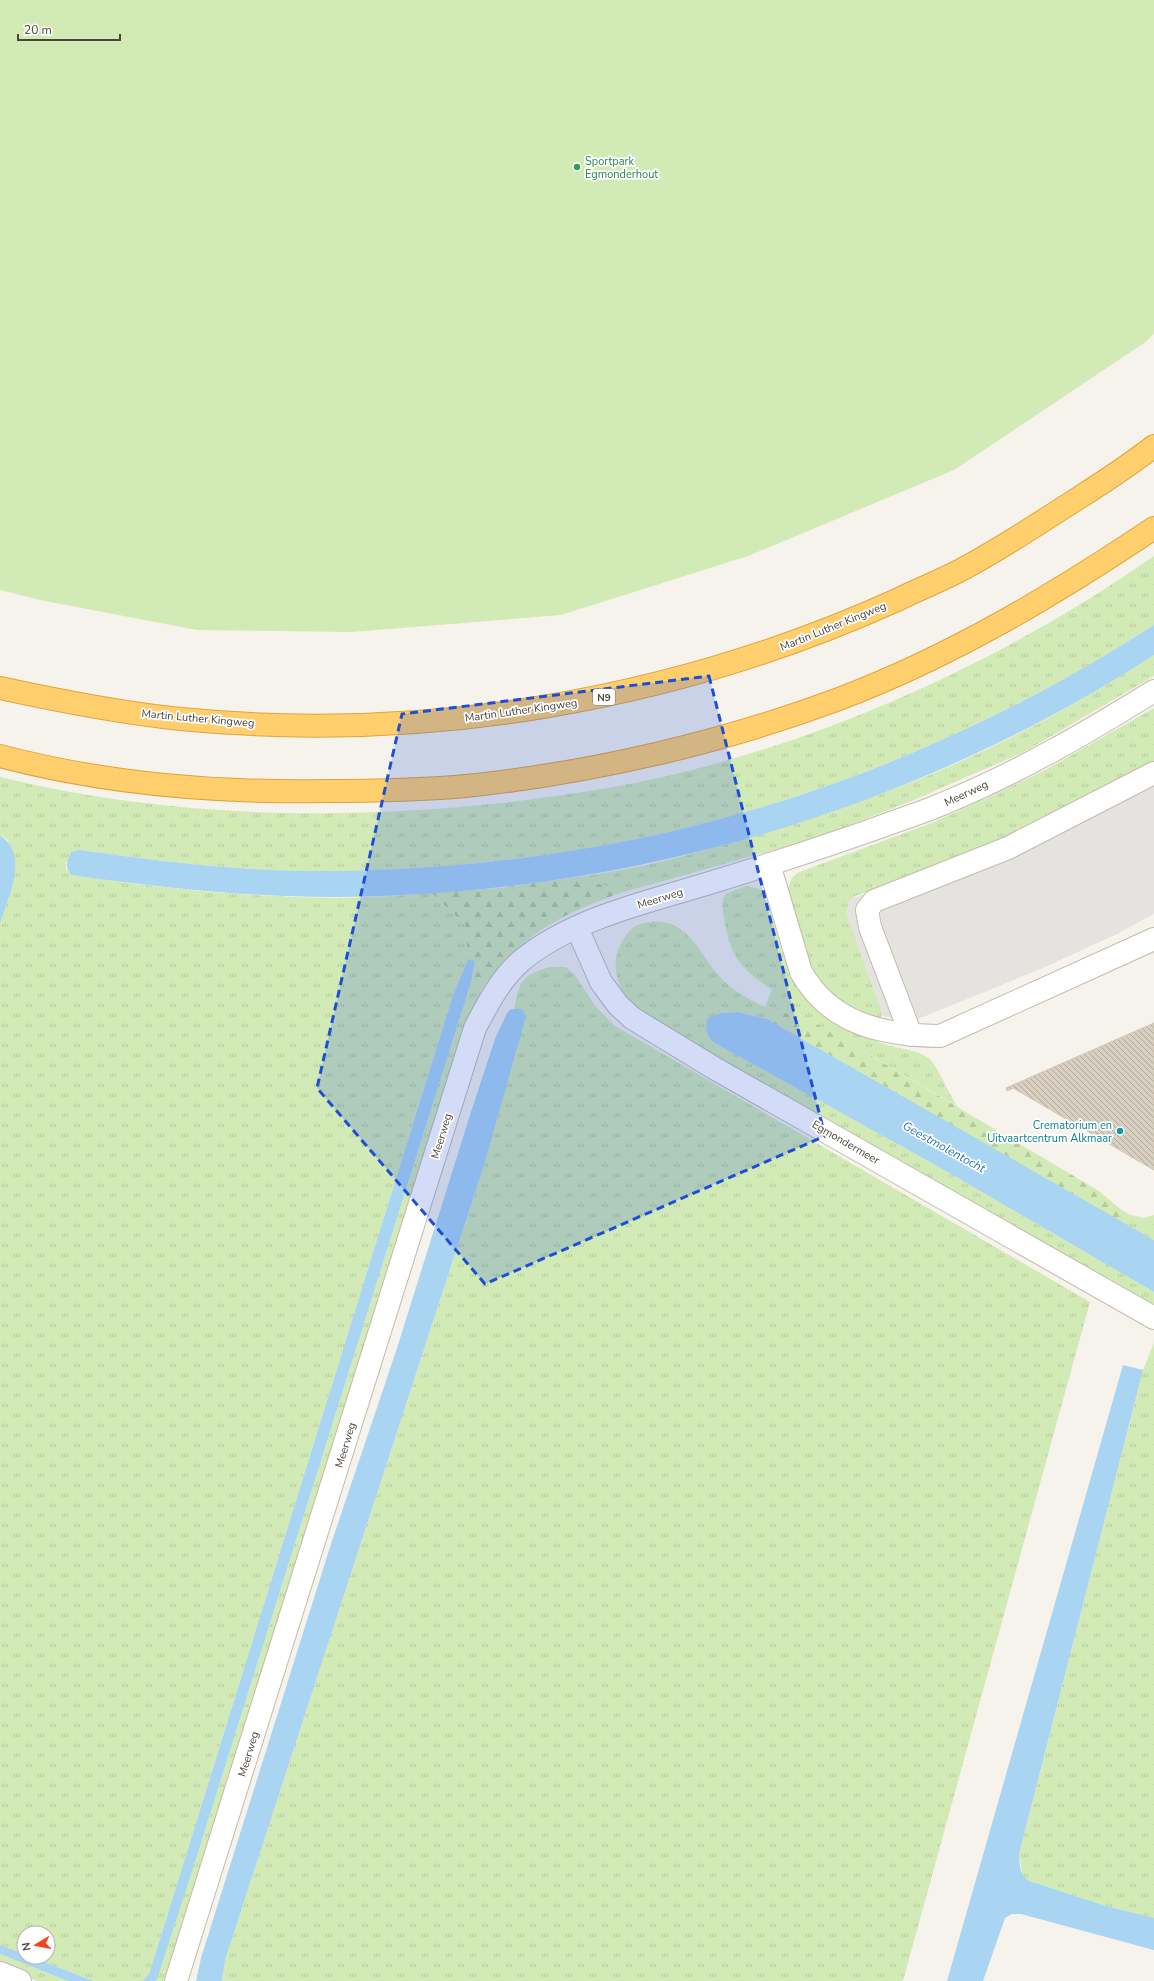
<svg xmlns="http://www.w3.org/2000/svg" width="1154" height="1981" font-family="'Nunito Sans',sans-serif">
<defs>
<pattern id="grass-tufts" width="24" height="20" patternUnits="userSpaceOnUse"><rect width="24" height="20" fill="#d2eab5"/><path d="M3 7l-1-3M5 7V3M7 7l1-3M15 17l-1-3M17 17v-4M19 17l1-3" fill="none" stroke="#b6ca9c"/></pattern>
<pattern id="forest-firs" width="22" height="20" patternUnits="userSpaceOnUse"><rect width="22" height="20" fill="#d2eab5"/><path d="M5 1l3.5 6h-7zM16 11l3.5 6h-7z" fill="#b6ca9c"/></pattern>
<pattern id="building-back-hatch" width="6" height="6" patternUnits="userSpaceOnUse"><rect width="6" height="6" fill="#d8cfc1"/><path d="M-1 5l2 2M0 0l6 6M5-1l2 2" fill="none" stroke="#b1aa9e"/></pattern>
</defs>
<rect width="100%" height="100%" fill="#f6f3ec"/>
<!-- grass -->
<path fill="url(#grass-tufts)" d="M1154,556V625C904,786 630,868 333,871C248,872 164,862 80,850L66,862V869L71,875C190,892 312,905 432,893L465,925L468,959L453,995L149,1974L143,1981H94L31,1957H48V1933H24V1954L0,1945V923L14,875L8,840L0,836V777C165,817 334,821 501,803C572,795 642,784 711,765C865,723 1023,648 1154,556Z
M1154,655V676L1024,752L909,802L813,839L624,892L578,877C656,867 733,844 807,818C839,808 871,798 902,786C990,752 1075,706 1154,655Z
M1154,708V762L998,841L928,870L853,897L882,1013L881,1018H875L848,1006L826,988L816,975L809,961L787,890L792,878L797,873L929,824L987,798L1045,770Z
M746,886L760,889L766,897C788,968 789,1010 868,1038C875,1041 883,1044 891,1046C902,1049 918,1050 928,1058C938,1065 948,1094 958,1107L804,1016L779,1012L767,1019L738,1012L722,1013L713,1042L939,1167L1154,1292V1309L718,1061L638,1010C626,998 617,986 616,969C614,955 621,940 630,930C635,925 643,923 650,922C691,917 701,961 726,983C738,994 751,1000 765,1007L772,990C739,967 731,958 724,918C723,909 720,901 726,894Z
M550,967H566L574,974L596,1007L615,1026L1090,1302L903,1981H222L225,1960L484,1165L522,1009H514C520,981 521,975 550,967Z
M471,982L482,989L480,997L171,1972L165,1981H155L196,1859Z
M1128,1214L1144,1218L1154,1215V1240L1124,1224Z
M1154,1343V1918L1106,1906L1029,1881L1023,1877L1019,1854L1143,1370Z
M0,1954L68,1981H37L0,1967Z"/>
<!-- forest -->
<path fill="url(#forest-firs)" d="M578,877L624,892C562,913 521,935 482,989L471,982L475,961L468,959L465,925L432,893L500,888Z
M779,1012L804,1016L1099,1191L1119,1208L1128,1214L1124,1224L767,1019Z"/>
<!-- pitch -->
<path fill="#d2eab5" d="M0,0H1154V334L1144,343L954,470L748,556L561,615L351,632L197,630L40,600L0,590Z"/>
<!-- parking -->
<path fill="#e5e3e0" d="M1154,762V914L1119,933L1043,968L918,1019L898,1020L883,1016L846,913L849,900L998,841Z"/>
<!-- water -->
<path fill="#a9d4f2" d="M1154,625V655C910,813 621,896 331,897C244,897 157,887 71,875C64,866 67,862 71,852L80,850C164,862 248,872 333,871C631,868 904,786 1154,625Z
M0,836C30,853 8,898 0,923Z
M468,959L475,961L471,982L196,1859L157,1979L155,1981H143L149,1974L164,1926L453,995Z
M511,1009H522L526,1016L484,1165L225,1960L222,1981H196L201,1958L330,1547L397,1348L471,1112L495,1039L507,1013Z
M738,1012L767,1019L1154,1240V1292L939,1167L713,1042C706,1035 705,1028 708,1018L722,1013Z
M1123,1365L1143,1370L1019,1854C1020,1865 1019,1874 1029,1881L1106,1906L1154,1918V1950L1021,1914H1012L1005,1918L983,1981H947Z
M0,1945L24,1954V1957H31L94,1981H68L0,1954Z"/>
<!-- building -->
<path fill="url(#building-back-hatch)" stroke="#d3c7b4" d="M1154,1023V1170L1013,1088L1007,1091L1006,1088Z"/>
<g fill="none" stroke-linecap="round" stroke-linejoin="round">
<!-- minor casing -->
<g stroke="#c2bbae" stroke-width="24">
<path id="minor" d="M769,864L801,972C831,1025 883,1035 940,1036L1154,939
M577,928L601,982L618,1005L632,1018L714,1068L1154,1318
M911,1035L870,927L867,910L874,901L1008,848L1154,773
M0,1973L20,1981
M176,1981L475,1028C487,1005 501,978 521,961C570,920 643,903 703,885C762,867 821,848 880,827C900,819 922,813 942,804C1016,774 1086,733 1154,691"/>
</g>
<!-- highway casing -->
<g stroke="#e0a43c" stroke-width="24">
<path id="highway" d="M0,688C60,701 120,713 181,719C426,743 673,701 897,600C915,591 935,583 953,574C991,555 1027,531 1063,508C1094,488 1125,469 1154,446
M0,756C106,784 216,793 326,791C373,791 420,790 466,786C591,773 721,743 839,699C952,656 1054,595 1154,528"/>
</g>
<!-- minor -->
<use href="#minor" stroke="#fff" stroke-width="22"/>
<!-- highway -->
<use href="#highway" stroke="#ffcf6e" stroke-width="22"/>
</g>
<!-- marked area -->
<path fill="#1d4ed8" fill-opacity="0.2" stroke="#1d4ed8" stroke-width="3" stroke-dasharray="8 5" stroke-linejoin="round" d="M709,676L825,1136L485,1284L317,1088L402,714Z"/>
<!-- markers -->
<circle fill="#2e9e5b" stroke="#fff" stroke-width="1.5" cx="577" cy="167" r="4"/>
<circle fill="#0f9aa8" stroke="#fff" stroke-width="1.5" cx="1120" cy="1131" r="4"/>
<g text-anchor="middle" stroke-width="3.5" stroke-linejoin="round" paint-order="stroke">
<!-- shield labels -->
<rect fill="#fff" stroke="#817c74" stroke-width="1" x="593" y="689" width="22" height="16" rx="3"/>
<g font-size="10" font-weight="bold" fill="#4b4439">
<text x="604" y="701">N9</text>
</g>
<!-- leisure labels -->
<g font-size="11" fill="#27864d" stroke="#fff" text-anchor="start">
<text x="585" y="165">Sportpark<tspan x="585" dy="13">Egmonderhout</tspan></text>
</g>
<!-- street labels -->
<g font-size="11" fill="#4b4439" stroke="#fff">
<text transform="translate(833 626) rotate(-22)" y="4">Martin Luther Kingweg</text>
<text transform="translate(521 710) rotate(-8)" y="4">Martin Luther Kingweg</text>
<text transform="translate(198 718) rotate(5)" y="4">Martin Luther Kingweg</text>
<text transform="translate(966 793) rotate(-25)" y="4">Meerweg</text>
<text transform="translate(660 898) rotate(-17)" y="4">Meerweg</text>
<text transform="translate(441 1136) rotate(-73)" y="4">Meerweg</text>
<text transform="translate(846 1142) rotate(30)" y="4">Egmondermeer</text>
<text transform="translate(345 1445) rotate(-73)" y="4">Meerweg</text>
<text transform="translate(248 1754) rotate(-73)" y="4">Meerweg</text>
</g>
<!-- culture labels -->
<g font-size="11" fill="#0d838f" stroke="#fff" text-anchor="end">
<text x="1112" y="1129">Crematorium en<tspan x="1112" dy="13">Uitvaartcentrum Alkmaar</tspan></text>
</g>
<!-- water labels -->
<g font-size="12" font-style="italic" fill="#2e7ab2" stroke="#fff">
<text transform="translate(944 1147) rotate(29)" y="4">Geestmolentocht</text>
</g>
</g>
<!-- north arrow -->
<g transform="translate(36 1945) rotate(260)"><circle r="19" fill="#ffffff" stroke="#b7b4b0"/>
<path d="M0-3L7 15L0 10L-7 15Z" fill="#fc3f1d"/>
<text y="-6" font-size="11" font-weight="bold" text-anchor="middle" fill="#4b4439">N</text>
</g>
<!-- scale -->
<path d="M18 34v6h102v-6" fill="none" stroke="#4b4439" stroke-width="2"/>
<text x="24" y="34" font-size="12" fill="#4b4439" stroke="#ffffff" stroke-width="3" paint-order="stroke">20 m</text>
</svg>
